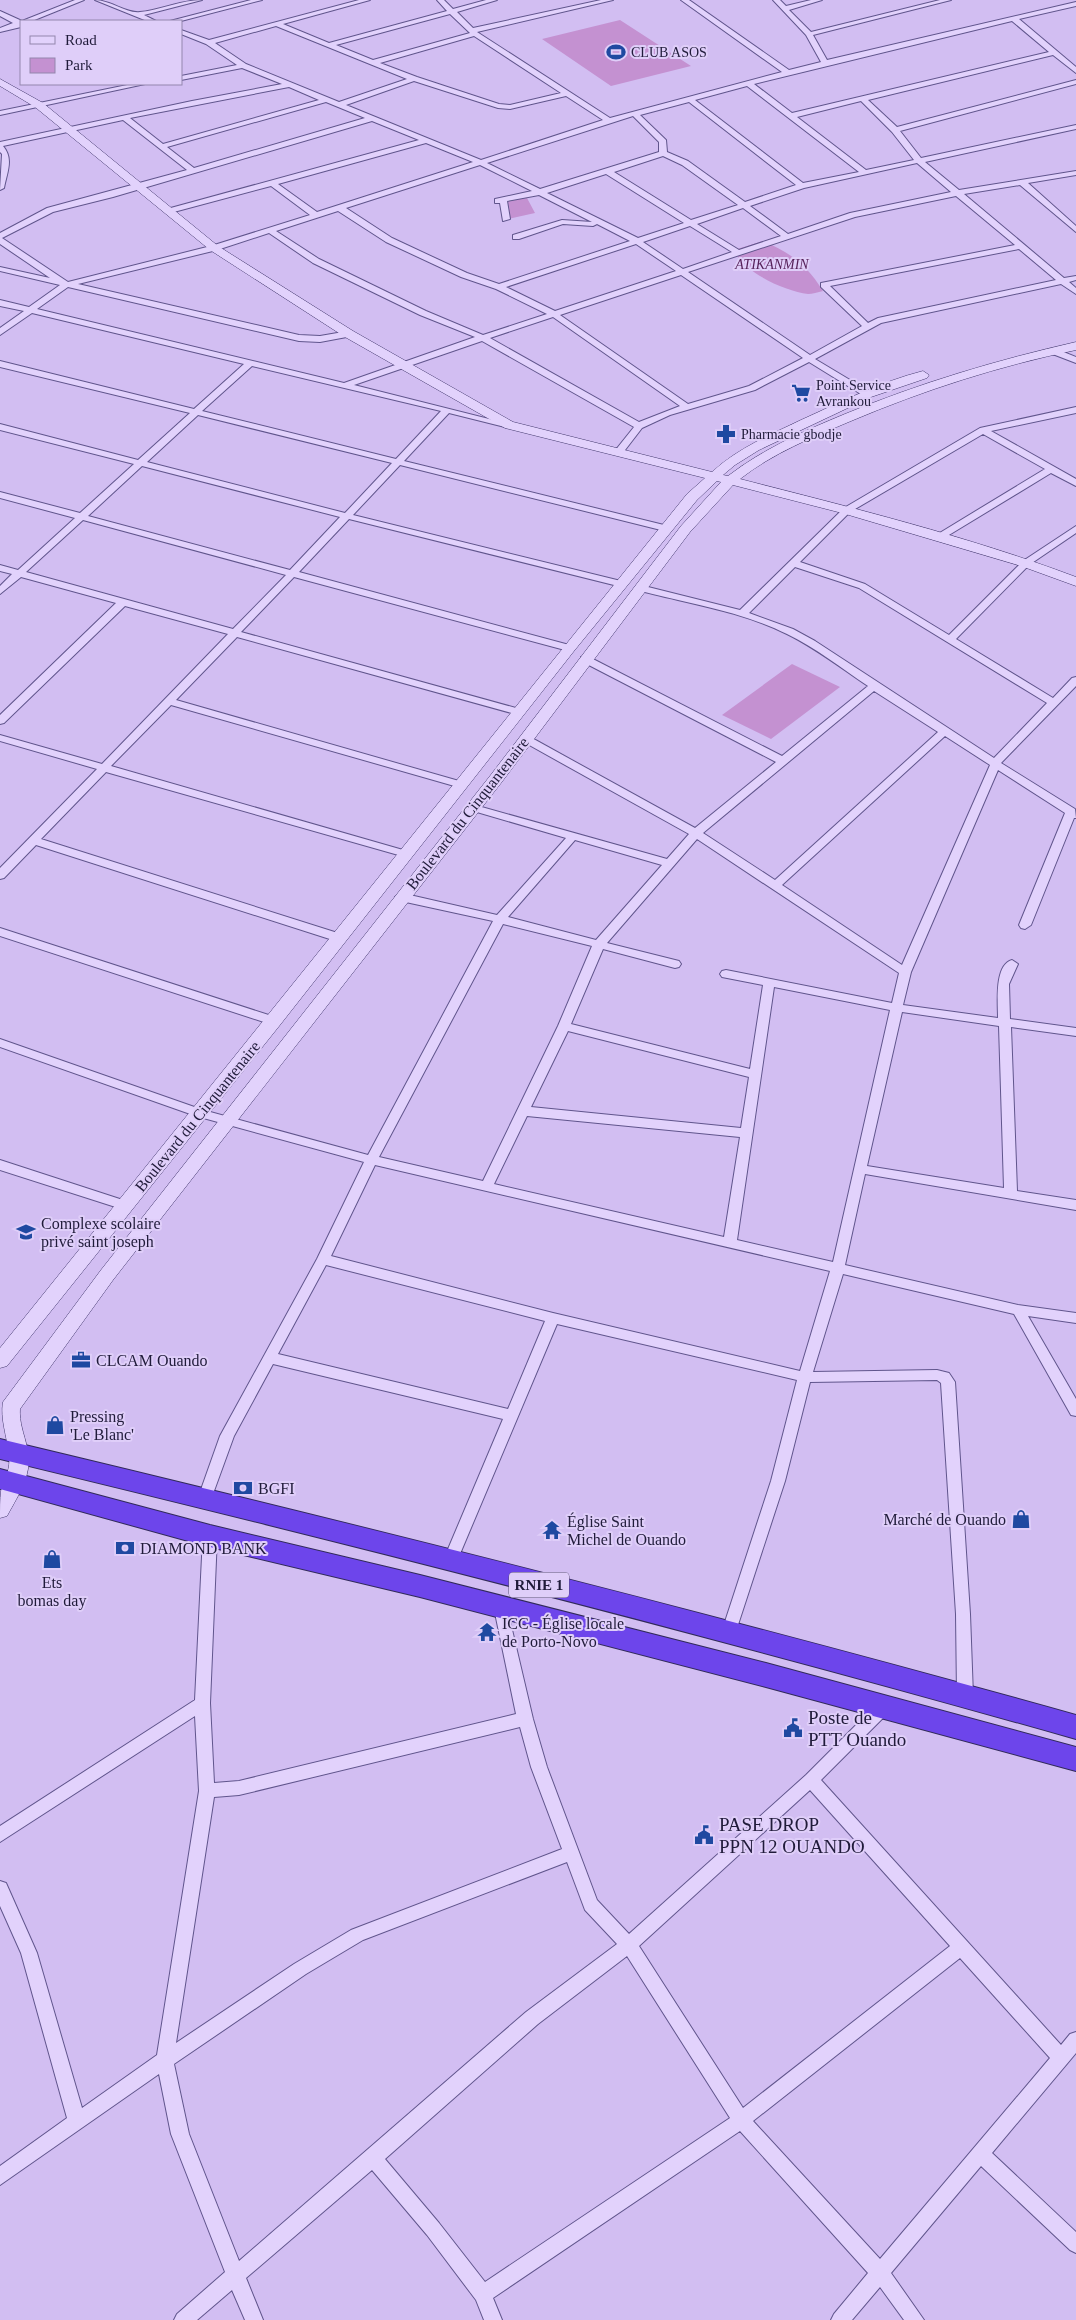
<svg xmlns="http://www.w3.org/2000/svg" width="1076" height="2320" font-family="Georgia,serif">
<rect width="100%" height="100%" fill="#d2bef2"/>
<!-- green -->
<path fill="#c491d1" d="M620,20L691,66L611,86L542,39Z
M527,198L535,213L504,220L501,201Z
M763,241C791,253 807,265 823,291C818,292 812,294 808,294C784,291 743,272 734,250Z
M792,664L840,687L771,739L722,715Z"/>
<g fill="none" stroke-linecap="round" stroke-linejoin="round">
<!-- street casing -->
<g stroke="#60558c" stroke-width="2">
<path id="street" d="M75,0H84L32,21H22Z
M95,0C110,0 127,14 140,12C161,10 181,0 202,0L144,15L156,21H147Z
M251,0H262L181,21H170Z
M359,0H370L283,24L329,43L447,11L437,0H444L453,9L486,0H497L457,12L473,28L601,0H613L477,32L610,118L782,72L681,0H689L789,70L821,62L806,35L773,0H780L786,6L811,0H822L789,10L811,32L940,0H951L813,35L827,60L1076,2V6L1019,19L1076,67V73L1053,55L868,100L897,127L1076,80V84L900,131L921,158L1076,125V129L925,162L959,190L1076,171V175L1028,183L1076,226V232L1020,185L964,194L1064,278L1076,276V280L1069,282L1076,288V294L1061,284L881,323L815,359L870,392V396H864L809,362L755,390L670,415L642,428L622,454L619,455L614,452L634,427L482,341L354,385L513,425L509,428L449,413L404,461L668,526L670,528L665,531L400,465L353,515L625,582L627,584L622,587L349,519L299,572L573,646L574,648L569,651L565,650L294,577L241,632L523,710V714H515L237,637L176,700L466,783L467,785L466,787H458L171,705L111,766L410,852L412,854L410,856H402L106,772L41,839L344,935L346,938L344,941H336L36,845L4,878L0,879V868L97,769L0,741V735L102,764L228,634L125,606L4,723L0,724V715L116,603L21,577L0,594V586L12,574L0,571V565L18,570L75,518L0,498V492L80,513L134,464L0,430V424L138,460L190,413L0,367V361L194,409L244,364L32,313L0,335V328L24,311L0,306V300L29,307L60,285L0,271V267L50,278L0,244V233L47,208L187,170L123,120L3,146C14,159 7,172 4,188L0,190L2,154L0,152V142L192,101L282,84L242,68L181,80V76L237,65L206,44L181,34V30L209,40ZM450,14L470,33L373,60L336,45ZM1012,21L1049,52L792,113L754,84ZM276,26L407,79L339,102L246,64L215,43ZM474,36L561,93L510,105L499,104L417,77L380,63ZM414,81L498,108L510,109L566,96L603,120L481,160L346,105ZM747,86L859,172L803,183L695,100ZM289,87L319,100L163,144L130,118ZM861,101L892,132L914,160L866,170L797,117ZM326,102L365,118L194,168L167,147ZM689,102L796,185L745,202L688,161L667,152L666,140L640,115ZM633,116L659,142V152L540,189L487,163ZM372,121L419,140L167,209V213H170L271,186L310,215L211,246L68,282L2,238L53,212L113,197ZM426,143L473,162L317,212L278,184ZM663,156L682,165L738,205L691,220L614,172ZM917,163L951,192L850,213L788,234L750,206L804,188ZM480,165L532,191L495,199V203H500L503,221L510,219L507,201L539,195L592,222L562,220L513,235V239H519L563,224L593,226L597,224L630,241L499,284L467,273L392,238L346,208ZM606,174L684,223L638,238L547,193ZM956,196L1015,245L821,283V287L862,326L810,355L688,272L855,217ZM743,208L781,236L739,250L697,224ZM338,211L386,242L461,277L496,289L547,314L483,335L426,311L319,259L276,231ZM690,226L732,252L683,269L643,242ZM269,233L313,263L420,315L475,337L344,383L37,309L68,287L299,341L320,342L352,336L353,334L349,331L320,336L299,335L78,284L217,250ZM636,244L676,271L555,311L506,287ZM1019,249L1056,280L878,318L868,323L830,286ZM681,275L803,358L749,386L688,404L560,315ZM553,317L680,406L639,422L490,338ZM252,366L441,411L396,459L202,411ZM198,415L392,463L345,513L147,462ZM142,466L340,517L290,570L88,516ZM83,520L286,575L233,629L26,572Z
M0,11L22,21L21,27L0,32V28L13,23L0,16Z
M132,84H145L0,115V111Z
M1050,349H1056L1076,357V363L1050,353Z
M1076,407V413L991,431L1076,479V486L1051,473L944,538H938V534L1045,469L983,434L850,512L800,562L865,584L949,635L1023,561L1076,526V533L1029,565L956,639L1053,698L1072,678L1076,677V686L1001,763L1075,809L1076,818H1074L1031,925L1025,929L1021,928L1019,925L1065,813L998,770L911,972L903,1005L998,1018C998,1003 994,965 1012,960L1018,964L1009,984L1010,1019L1076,1028V1036L1011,1027L1017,1191L1076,1200V1210L865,1174L845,1265L1018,1305L1076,1313V1323L1028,1316L1076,1399V1416L1071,1415L1014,1314L843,1274L813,1372L937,1370L949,1373L955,1382L970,1614L973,1696L970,1701L965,1703L960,1701L957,1696L956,1614L941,1383L937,1380L810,1382L785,1481L735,1634L733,1638L728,1640L723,1638L721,1634L771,1481L797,1380L557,1324L457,1561L455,1565L450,1567L445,1565L443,1561L503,1419L273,1364L234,1436L210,1502L205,1504L200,1502L198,1498L220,1436L317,1259L364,1162L196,1116L0,1047V1039L203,1110L368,1155L493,921L401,901L395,897L401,893L497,915L566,838L470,810L469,808L470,806H478L667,859L689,834L522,741V737H530L695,828L776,762L581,661V657H589L782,756L868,686C841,668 816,648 787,634C741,611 686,603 637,590V586L640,585L740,610L844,508L980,428ZM795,567L859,588L1047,703L994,758L815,641L793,629L749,613ZM874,691L938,732L775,880L703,833ZM945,736L990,765L902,965L782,885ZM697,839L899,973L892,1003L726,970L722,971L720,974L722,977L763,985L750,1069L571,1024L603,949L675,968L679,967L681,964L679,961L607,943ZM575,840L662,865L596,940L508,917ZM503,924L592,946L558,1026L483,1181L379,1157ZM774,987L890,1010L833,1262L737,1240ZM902,1012L999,1026L1004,1188L867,1166ZM568,1031L749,1077L741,1128L531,1107ZM527,1116L740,1137L724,1237L494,1184ZM375,1165L830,1271L800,1371L553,1313L331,1256ZM326,1265L545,1321L508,1409L278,1354Z
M0,928L278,1018L280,1021L274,1025L270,1024L0,936Z
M0,1160L129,1202L131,1205L125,1210L0,1170Z
M210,1530L215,1532L217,1536L210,1703L214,1783L239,1781L516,1714L494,1608L496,1604L501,1602L506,1604L533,1719L547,1767L597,1900L629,1934L806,1775L878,1703L883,1701L888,1703L891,1708L888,1713L821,1780L1061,2045L1070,2034L1076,2032V2053L992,2153L1076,2232V2253L1070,2250L981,2166L891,2273L924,2320H904L880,2287L852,2320H831L834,2314L868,2273L740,2131L493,2298L502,2320H484L476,2300L427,2235L372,2170L246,2278L263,2320H245L232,2290L197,2320H174L177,2314L225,2272L171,2134L159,2074L0,2185V2166L67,2118L21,1953L0,1906V1881L6,1883L37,1953L82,2108L157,2055L199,1791L195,1716L0,1842V1826L195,1700L203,1536L205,1532ZM520,1727L531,1767L562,1849L351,1930L294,1964L176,2043L214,1797L239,1795ZM810,1790L950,1946L743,2108L639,1946ZM567,1862L585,1910L617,1944L526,2012L239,2261L189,2134L174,2064L306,1974L363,1940ZM627,1956L730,2118L485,2282L439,2223L385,2159L538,2024ZM960,1958L1050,2058L880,2259L753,2121Z"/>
</g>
<!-- secondary casing -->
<g stroke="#42386d" stroke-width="1">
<path id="secondary" d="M0,79L43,103L218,246L353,331L513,422L712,472C738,448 770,435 801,420C841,402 880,382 923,371L929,375L927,378L871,397L759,450L735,465L723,475L728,476C763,449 804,431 845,414C920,383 997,360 1076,342V350C999,366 924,390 851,421C813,437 773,453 740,479C853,508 967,536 1076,577V586L1021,566L842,513L733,485L690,532L501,783L113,1280L20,1409C19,1422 24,1434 27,1447C34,1472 19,1494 7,1516L0,1518C0,1510 0,1499 1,1491C5,1478 11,1469 9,1454C7,1437 0,1418 3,1402L101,1270L490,776L681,526L721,482L717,481L697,500L574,651L280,1025L7,1366L0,1368V1348L687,494L705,478L505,428L345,337L210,250L35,107L0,86Z"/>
</g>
<!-- highway casing -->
<g stroke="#312a59" stroke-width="2">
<path id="highway" d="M0,1439C360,1525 719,1615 1076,1715V1739C720,1638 360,1546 0,1459Z
M0,1469L210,1525L420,1575L766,1663L1076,1747V1771L766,1687L420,1597L210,1547L0,1489Z"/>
</g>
<!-- street -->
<use href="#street" fill="#e2d2fc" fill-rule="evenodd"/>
<!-- secondary -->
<use href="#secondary" fill="#e2d2fc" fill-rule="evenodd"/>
<!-- highway -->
<use href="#highway" fill="#6d45eb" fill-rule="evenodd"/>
</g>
<!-- icons -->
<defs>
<g id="stadium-bare" transform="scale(1.5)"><path d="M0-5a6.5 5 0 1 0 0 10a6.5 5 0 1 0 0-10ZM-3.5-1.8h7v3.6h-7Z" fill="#1f49a1" stroke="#dfcef9" stroke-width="2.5" paint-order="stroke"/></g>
<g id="supermarket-bare" transform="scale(1.5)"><path d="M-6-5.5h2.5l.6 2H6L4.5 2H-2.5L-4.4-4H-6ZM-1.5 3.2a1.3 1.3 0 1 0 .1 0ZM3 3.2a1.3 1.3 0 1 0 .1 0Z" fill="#1f49a1" stroke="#dfcef9" stroke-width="2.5" paint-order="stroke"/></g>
<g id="pharmacy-bare" transform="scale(1.5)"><path d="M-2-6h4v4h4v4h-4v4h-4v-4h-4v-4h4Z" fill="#1f49a1" stroke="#dfcef9" stroke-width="2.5" paint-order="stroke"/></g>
<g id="school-bare" transform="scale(1.5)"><path d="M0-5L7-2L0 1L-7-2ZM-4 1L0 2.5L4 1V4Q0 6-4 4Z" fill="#1f49a1" stroke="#dfcef9" stroke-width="2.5" paint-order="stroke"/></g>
<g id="office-bare" transform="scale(1.5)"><path d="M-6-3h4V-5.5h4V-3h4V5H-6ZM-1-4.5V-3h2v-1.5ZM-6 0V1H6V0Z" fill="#1f49a1" stroke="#dfcef9" stroke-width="2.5" paint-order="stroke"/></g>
<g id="shop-bare" transform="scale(1.5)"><path d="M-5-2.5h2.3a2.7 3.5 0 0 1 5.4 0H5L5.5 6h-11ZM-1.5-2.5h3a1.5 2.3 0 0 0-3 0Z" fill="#1f49a1" stroke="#dfcef9" stroke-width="2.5" paint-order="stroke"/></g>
<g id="bank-bare" transform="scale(1.5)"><path d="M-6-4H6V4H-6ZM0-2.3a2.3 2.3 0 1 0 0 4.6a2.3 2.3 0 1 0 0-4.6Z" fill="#1f49a1" stroke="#dfcef9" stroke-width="2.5" paint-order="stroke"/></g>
<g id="temple-bare" transform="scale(1.5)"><path d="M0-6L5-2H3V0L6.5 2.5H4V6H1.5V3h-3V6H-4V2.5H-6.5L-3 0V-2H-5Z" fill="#1f49a1" stroke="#dfcef9" stroke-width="2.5" paint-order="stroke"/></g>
<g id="civic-bare" transform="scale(1.5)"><path d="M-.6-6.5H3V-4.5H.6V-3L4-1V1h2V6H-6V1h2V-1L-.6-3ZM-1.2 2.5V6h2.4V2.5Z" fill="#1f49a1" stroke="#dfcef9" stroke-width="2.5" paint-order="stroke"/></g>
</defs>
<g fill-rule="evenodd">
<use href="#stadium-bare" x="616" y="52"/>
<use href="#supermarket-bare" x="801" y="393"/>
<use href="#pharmacy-bare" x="726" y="434"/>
<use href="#school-bare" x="26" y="1232"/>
<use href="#office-bare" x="81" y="1360"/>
<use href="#shop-bare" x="55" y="1425"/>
<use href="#bank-bare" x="243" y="1488"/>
<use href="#shop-bare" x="1021" y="1519"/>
<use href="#temple-bare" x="552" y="1530"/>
<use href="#bank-bare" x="125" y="1548"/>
<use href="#shop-bare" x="52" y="1559"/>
<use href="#temple-bare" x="487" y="1632"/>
<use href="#civic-bare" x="793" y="1728"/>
<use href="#civic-bare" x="704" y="1835"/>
</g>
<g text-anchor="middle" stroke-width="4" stroke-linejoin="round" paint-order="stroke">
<!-- far-poi labels -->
<g font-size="14" fill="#201b3a" stroke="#dfcef9" text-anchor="start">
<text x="631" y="57">CLUB ASOS</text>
<text x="816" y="390">Point Service<tspan x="816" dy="16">Avrankou</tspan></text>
<text x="741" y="439">Pharmacie gbodje</text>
</g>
<!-- far-park labels -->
<g font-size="14" font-style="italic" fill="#541f58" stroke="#dfcef9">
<text x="772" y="269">ATIKANMIN</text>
</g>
<!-- shield labels -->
<rect fill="#dfcef9" stroke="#595173" stroke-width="1" x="509" y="1572.5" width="60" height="25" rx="4"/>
<g font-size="15" font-weight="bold" fill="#201b3a">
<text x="539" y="1590">RNIE 1</text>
</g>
<!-- street labels -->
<g font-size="16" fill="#201b3a" stroke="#dfcef9">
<text transform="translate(467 813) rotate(-52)" y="6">Boulevard du Cinquantenaire</text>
<text transform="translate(197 1116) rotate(-51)" y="6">Boulevard du Cinquantenaire</text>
</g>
<!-- poi labels -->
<g font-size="16" fill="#201b3a" stroke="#dfcef9" text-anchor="start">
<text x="41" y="1229">Complexe scolaire<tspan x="41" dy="18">privé saint joseph</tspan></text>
<text x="96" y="1366">CLCAM Ouando</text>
<text x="70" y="1422">Pressing<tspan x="70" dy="18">'Le Blanc'</tspan></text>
<text x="258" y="1494">BGFI</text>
<text x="1006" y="1525" text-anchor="end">Marché de Ouando</text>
<text x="567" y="1527">Église Saint<tspan x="567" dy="18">Michel de Ouando</tspan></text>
<text x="140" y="1554">DIAMOND BANK</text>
<text x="52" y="1588" text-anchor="middle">Ets<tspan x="52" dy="18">bomas day</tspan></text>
<text x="502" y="1629">ICC - Église locale<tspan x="502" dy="18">de Porto-Novo</tspan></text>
</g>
<!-- near-poi labels -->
<g font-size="19" fill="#201b3a" stroke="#dfcef9" text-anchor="start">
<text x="808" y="1724">Poste de<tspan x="808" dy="22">PTT Ouando</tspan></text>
<text x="719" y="1831">PASE DROP<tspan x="719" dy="22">PPN 12 OUANDO</tspan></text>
</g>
</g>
<!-- legend -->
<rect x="20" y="20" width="162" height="65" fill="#dfcef9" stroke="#9386ad"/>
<rect x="30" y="36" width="25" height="8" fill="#e2d2fc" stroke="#9386ad"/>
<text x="65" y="45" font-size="15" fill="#201b3a">Road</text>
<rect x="30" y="58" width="25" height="15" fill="#c491d1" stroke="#9386ad"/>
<text x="65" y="70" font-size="15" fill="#201b3a">Park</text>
</svg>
